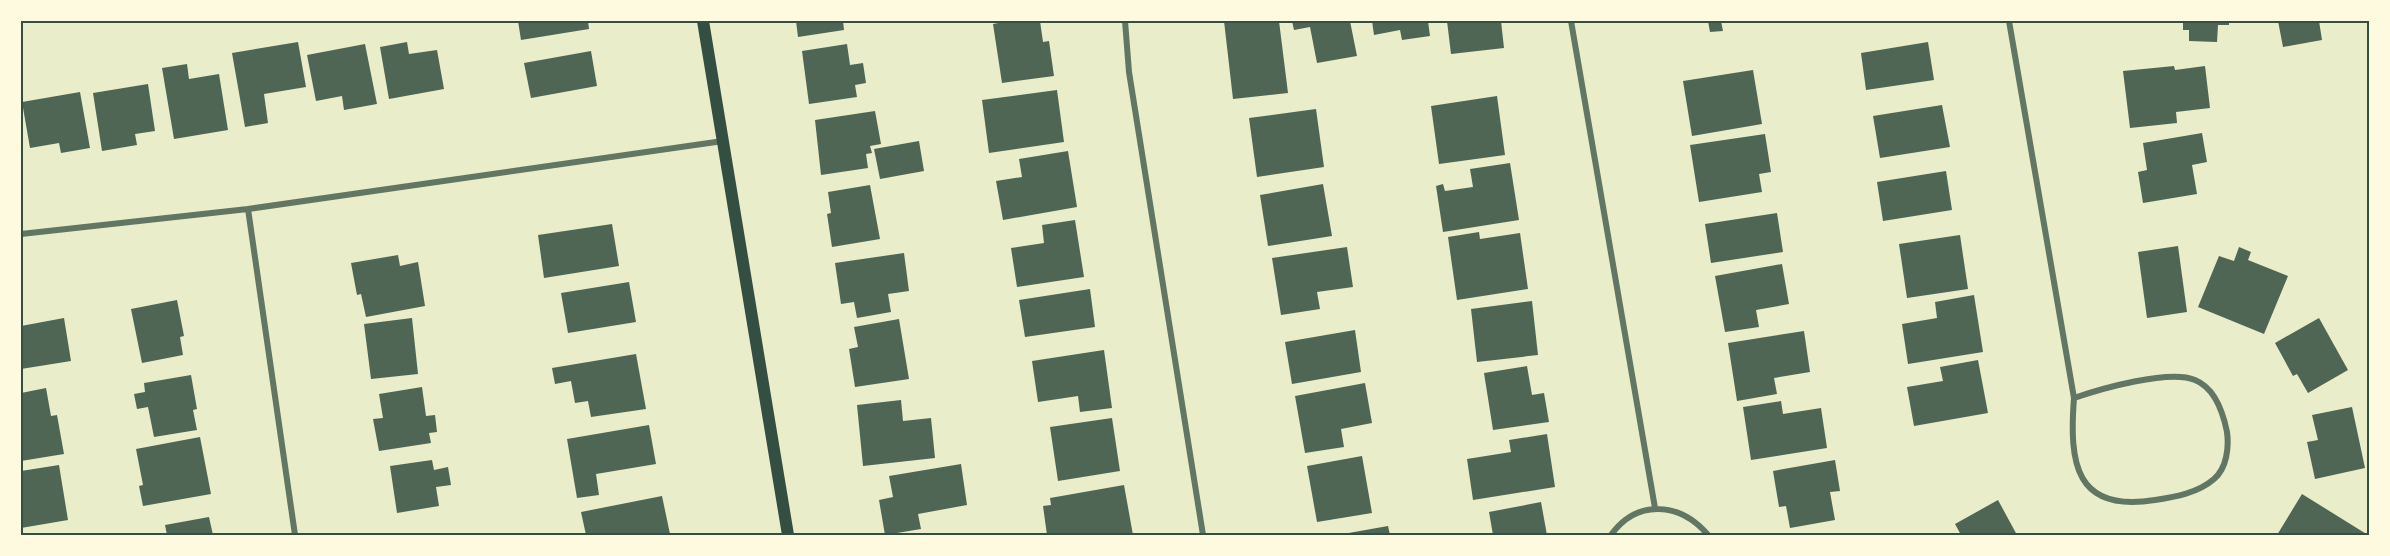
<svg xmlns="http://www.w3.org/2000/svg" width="2390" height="556" font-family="Cabin,sans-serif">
<rect width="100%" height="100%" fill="#e9edc9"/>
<!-- building -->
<path fill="#4f6655" d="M518,21H588L589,29L521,40Z
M796,21H843L844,30L798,37Z
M1009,21H1040L1043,42L1049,41L1054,76L1002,83L993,24Z
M1224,21H1279L1288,93L1233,99Z
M1292,21H1350L1357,56L1317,63L1310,27L1294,30Z
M1372,21H1428L1430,36L1402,40L1400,30L1374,35Z
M1447,21H1501L1504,48L1451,54Z
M1708,21H1721L1723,31L1710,32Z
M2183,21H2229V25H2218L2217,42L2189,41V30H2183Z
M2278,21H2319L2322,40L2283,47Z
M298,42L306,87L264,94L268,123L245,127L232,53Z
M407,42L409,54L437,50L444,89L389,99L380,47Z
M1928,42L1934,80L1866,90L1861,53Z
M365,44L377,104L344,110L342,96L316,101L307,55Z
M847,44L850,65L863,63L866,83L855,85L857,97L809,104L802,51Z
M591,51L597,86L531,98L524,63Z
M187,64L189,79L219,74L228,130L174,139L162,68Z
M2174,66L2175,70L2205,66L2210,108L2176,112L2177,123L2130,128L2123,71Z
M1753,70L1762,124L1692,136L1683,81Z
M148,84L155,131L135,134L137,145L102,151L93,93Z
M1057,90L1064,142L989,153L982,100Z
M80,92L90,148L61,153L59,143L30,148L22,102Z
M1497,96L1505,155L1439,164L1431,106Z
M1942,105L1950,147L1880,158L1873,116Z
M1316,109L1324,167L1257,177L1249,118Z
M875,111L881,144L870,146L872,153L866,154L868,168L821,175L815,120Z
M2202,133L2207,162L2192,165L2197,194L2143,203L2138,172L2147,170L2143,143Z
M1765,134L1771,172L1759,174L1762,192L1699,202L1690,145Z
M919,141L924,171L880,179L874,149Z
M1068,151L1077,207L1003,220L996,181L1022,177L1019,159Z
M1510,163L1519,220L1443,232L1436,186L1443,184L1445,191L1473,187L1470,169Z
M1946,171L1952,210L1883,221L1877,182Z
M1323,184L1332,236L1268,246L1260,195Z
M870,185L880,239L832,247L827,214L831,213L828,192Z
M1777,213L1783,252L1711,263L1705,224Z
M1075,220L1084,277L1017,287L1011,248L1044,243L1042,225Z
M612,224L619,266L544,278L538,235Z
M1479,232L1480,239L1520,233L1528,289L1457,300L1448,237Z
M1960,235L1968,289L1907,298L1899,244Z
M2178,246L2187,312L2147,318L2138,252Z
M1347,247L1353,287L1317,292L1320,309L1281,315L1272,258Z
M2239,247L2251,252L2248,260L2288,276L2264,334L2198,307L2219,256L2234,261Z
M904,253L909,291L888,294L891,312L857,318L854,302L841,304L835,263Z
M398,255L400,266L418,262L425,306L366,317L361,294L357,295L351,263Z
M1782,264L1789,304L1756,310L1759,327L1725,332L1715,276Z
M629,282L636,322L568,333L561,293Z
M1090,289L1095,327L1025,337L1019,300Z
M1974,295L1983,352L1908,364L1902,324L1937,318L1935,302Z
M177,300L184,336L180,337L183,355L142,363L131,309Z
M1532,301L1538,355L1477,362L1471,309Z
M64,318L71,361L21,369V326Z
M412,318L418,374L371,379L364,324Z
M2319,318L2348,370L2308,393L2297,374L2293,376L2275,343Z
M899,319L909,379L855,387L849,349L858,347L854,327Z
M1355,330L1361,372L1292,384L1285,342Z
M1804,331L1810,372L1774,378L1777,394L1737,401L1728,343Z
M1104,350L1112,408L1080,412L1078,396L1038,402L1032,361Z
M636,354L646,409L591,417L588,401L575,403L571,381L555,384L552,368Z
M1978,360L1988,413L1914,426L1907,387L1943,381L1940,367Z
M1527,366L1532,395L1544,393L1549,422L1493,430L1484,373Z
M191,375L197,409L193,410L197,430L154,437L148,407L137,409L134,394L145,392L144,383Z
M1365,383L1372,423L1341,429L1344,447L1305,453L1295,396Z
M422,387L426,416L435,415L437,432L429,433L431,443L379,451L373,419L383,418L379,394Z
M46,388L51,416L57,415L64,454L21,461V393Z
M901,400L903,421L931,418L935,458L863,466L857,405Z
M1781,401L1783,414L1821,408L1827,448L1751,460L1743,407Z
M2352,407L2365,468L2315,479L2307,442L2318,440L2312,415Z
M1112,418L1120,471L1058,481L1050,427Z
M649,425L656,464L596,474L599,495L577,498L567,439Z
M1547,434L1555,487L1473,500L1467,459L1511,452L1509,440Z
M200,437L211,494L143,506L139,486L143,485L136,449Z
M1362,456L1372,513L1317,522L1307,466Z
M432,460L434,470L448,467L451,485L436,487L439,506L397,513L390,466Z
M1835,460L1840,491L1830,492L1835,520L1790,528L1786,506L1779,507L1773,471Z
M961,464L967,505L918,514L921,529L885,535L879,500L893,497L889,476Z
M59,465L68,520L21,528V471Z
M1124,485L1133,535H1047L1043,506L1051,505L1050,498Z
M2302,494L2368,535H2277Z
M662,496L670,534L586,535L581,512Z
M1998,500L2017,535H1961L1955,524Z
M1541,502L1547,535H1493L1489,512Z
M209,517L213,535H167L165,525Z
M1388,526L1390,535H1343V534Z"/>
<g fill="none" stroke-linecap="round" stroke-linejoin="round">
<!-- minor -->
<path stroke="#617663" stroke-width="6" d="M1125,21L1129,72L1203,535
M1571,21L1655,508
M2009,21L2074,398C2069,463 2075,513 2155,500C2175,497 2198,493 2214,479C2227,468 2229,447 2227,432C2223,412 2215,388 2195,380C2169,369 2100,389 2074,398
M248,209L295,535
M21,234L248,209L723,141
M1611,535C1637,499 1680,502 1708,535"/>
<!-- secondary -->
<path stroke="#344e41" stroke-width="12" d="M703,21L788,535"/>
</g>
<!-- border -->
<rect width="2390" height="556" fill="none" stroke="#fefae0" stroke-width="45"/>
<rect x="22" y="22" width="2346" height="512" fill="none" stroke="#344e41" stroke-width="2"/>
</svg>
